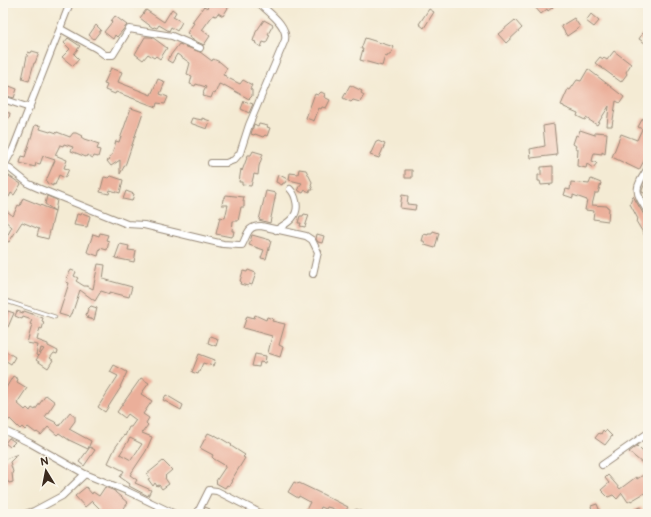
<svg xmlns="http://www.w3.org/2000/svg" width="651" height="517" font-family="'Balsamiq Sans',sans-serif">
<rect width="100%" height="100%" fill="#fbf7ec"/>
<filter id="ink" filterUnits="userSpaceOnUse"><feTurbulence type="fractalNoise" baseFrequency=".025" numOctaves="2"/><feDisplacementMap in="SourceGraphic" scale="8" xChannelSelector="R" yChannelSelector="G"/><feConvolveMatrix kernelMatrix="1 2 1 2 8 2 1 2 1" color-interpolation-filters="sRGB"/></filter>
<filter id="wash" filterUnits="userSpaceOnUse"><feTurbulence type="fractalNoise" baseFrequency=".012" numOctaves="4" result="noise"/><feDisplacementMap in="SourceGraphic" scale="16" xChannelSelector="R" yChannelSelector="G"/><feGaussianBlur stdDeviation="0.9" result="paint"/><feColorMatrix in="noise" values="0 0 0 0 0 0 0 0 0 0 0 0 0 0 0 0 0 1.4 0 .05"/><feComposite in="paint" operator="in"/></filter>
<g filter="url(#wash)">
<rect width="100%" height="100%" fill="#f4ebd4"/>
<g id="blocks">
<!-- building -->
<path fill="#ebaf9a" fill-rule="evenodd" d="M209,3H231L223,16L218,13L216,16L213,15L202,30L210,36L204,45L193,40L189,37L190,35L187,33L194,23L192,22L204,6L207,8Z
M538,3H549L553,7L548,11L547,9L541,14L534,6Z
M172,9L176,12L173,17L182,22L177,31L171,27L169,31L159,25L157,28L154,27L153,28L140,18L146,10L164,22Z
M429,9L434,12L424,28L419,24Z
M591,14L599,21L594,27L586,21Z
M115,16L127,25L117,37L115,35L113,39L104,32L112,22L111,21Z
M574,18L580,27L567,36L561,26Z
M264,20L273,25L268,34L270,35L266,43L263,42L261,47L255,43L256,42L253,41L256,32Z
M515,20L522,28L506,43L498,34Z
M96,25L101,30L94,39L89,35Z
M648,25V45L639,39Z
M145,37H152L167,48L160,59L156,56L154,58L148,54L143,60L135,54Z
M68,38L80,46L74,54L79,59L73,66L62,57L70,49L64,43Z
M365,38L394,47L390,55H388L387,57L385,56L382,66L360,60L363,49H361Z
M179,44L200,52L212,61L213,59L220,62L227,68L223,75L226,76V77L240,84L243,80L252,85L250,89L252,90V96L249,99L224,85V86L219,84L215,94L213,93L211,98L203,96L204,94L203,93L206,87L196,84L195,86L190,84L192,76L187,74L190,63L177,54L172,63L167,60Z
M32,51L39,53L35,63H34L29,81L22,79L28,52L31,53Z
M614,51L631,64L626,72L627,74L621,82L595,63L600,57L603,59L604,58L607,60Z
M111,68L122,72L118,82L151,95L158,79L165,82L160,94L168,97L165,104L157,103L156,107L116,92L115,94L105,90L107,85L104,84Z
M588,69L624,97L620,103L616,101L612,126H607L609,106L597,125L586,118L585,120L577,116L578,113L564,107V106L561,105L568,89L570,90L577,80L581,81Z
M4,84L17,89L14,98L3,95V86Z
M350,85L362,91L361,93L364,95L360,102L353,100L351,102L343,98Z
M321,92L325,94L324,97L330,100L326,108L322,107L321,109L319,108L314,121L306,118L314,96L315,94L318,95Z
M244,101L253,104L249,113L241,109Z
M131,108L143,112L126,163L120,174V160L111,166L107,161L110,159L109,157L112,155L116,141L119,142Z
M3,112L10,113L9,118H3Z
M192,118L202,120V118L210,121L207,129L190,123Z
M643,118L648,120V158L646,157L639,170L612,157L621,134L637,140L642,129L638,127Z
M254,124L258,126L259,124L268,126L267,127L270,128L267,136L265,135L263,137L255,134L254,135L251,134Z
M554,124L557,155L531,158L530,149L545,146L543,126Z
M35,125L41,126L40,129L50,132L51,131L57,133V132L70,137L73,133H76L82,136L81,137L84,139L99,144L97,149L100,150L98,157L94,156L93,158L87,155L86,157L71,151L73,147L64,144L63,146L60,145L55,155L67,160L64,168L69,169L65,178L59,175L55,185L53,184V186L47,183V182L46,181L55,160L43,156L40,164L36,163L35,167L20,163L22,156L25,157Z
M580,130L595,135V132L607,133L605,154L602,152V154L594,153L592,161L597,163L593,168L587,164L586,168L577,166L578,149L575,148L576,146L573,144L576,135L578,136Z
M378,141L385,144L379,158L370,155L376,142H377Z
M253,151L263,154L259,166L258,175L254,174L251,186L242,185V182H239L241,169L242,171L248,155H251Z
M553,166V184L541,185L540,181H538V175H541V167Z
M299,169L306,170L312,182L311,185L313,190H310V192L305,190L303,193L299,191L298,188L302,183L289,180L290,173L298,174Z
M405,170H412V178H405Z
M6,174L21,184L14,195L11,193L9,197L6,196L3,200V187L6,183L3,181V179Z
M278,174L287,179L285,183H283L282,185L276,182Z
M111,176L123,180L120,193L110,190L109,194L100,192L104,177L109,178Z
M648,177V195L642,192V190Z
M591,179L601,183L598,193H595L592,205L607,206V207L609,208L608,221L593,219L594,211L585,210L587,200L573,195V198L564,195L566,189L570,190L571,182L589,184Z
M126,191L134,194L132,201L123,199Z
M266,191L276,193L270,223L259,220Z
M226,195L244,197L243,201H244V207H241L238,221H233L232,231H234L233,236L231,237L216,234L220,217L225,218L228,205H222L223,199H224Z
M402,195L408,196L407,204L416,205L415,210L400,208Z
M47,196L57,200L55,211L45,204Z
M633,196L648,222V241L636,221L638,219L630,204Z
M23,198L55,211L48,239L37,236L39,229L22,222L9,242L5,240L12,227L3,219V208L13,216L18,205L20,206Z
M82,213L90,216L87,227L74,225L77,214L81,215Z
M304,214L309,215L305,227L300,226L301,223H298L300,216H303Z
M433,231L439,233L435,248L425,245L424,241H422L424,234L428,235V234H432Z
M100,233L108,235L106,240L109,241L107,250L100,248L98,256L87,252L93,234L99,236Z
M317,234L324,236L322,243L318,242L316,239Z
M252,235L270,240L271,241L266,259L261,258L264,250L249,245Z
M120,244L129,246L128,250L136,251L134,262L115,258Z
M98,264L105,265L103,279L132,287L129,297L110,292V294L101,291L95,301L80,290L72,314L71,313L69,317L59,314L69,283L66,282L68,278L67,277L71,270L76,272L74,276L78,278L76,281L84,286H87L93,289Z
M248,270L256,273L252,285L249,284L248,286L240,284L241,281H240L243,271L247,272Z
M91,306L97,308L94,320L87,318L88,316L86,315L88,309Z
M8,311L14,313L8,327H6L3,332V321L5,317H6Z
M17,311L23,313L24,311L43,318L42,321L44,322L42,329L40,328L37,340L48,344V346L58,351L57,354L54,353L50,358L53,360L48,368L36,360L44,349L41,348L39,356L36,355L38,345L27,343L32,325L30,324L32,320L23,317L22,319L15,316Z
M255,315L266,320L267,317L273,319L272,321L285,324L279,345L283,347L280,357L268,353L272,336L243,328L247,316L254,318Z
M210,336L218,339L216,346L208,343Z
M7,352L15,357L11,364L3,359Z
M199,354L215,360L213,366L203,363L198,374L192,372Z
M255,354L266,356L265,363L260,362L259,367L252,366Z
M114,365L127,372L120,387H121L105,412L98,407L118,376L110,372Z
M13,376L18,379L17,382L27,388L17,403L25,410L27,408L30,411L32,408L35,410L46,395L55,402L45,417L55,422L59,426L70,412L75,416V421L69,429L91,441L88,449L69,440L59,433L57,435L48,427L41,435L37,432L36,433L28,427L25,430L22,427L20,429L10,419L8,421L3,416V393Z
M141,378L149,383L141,394L152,401L143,414L149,418L146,423L148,425L142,433L152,437L146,451L130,475L137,480L135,483L151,490L148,496L129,486L130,484L120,477L124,471L108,463L115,448L124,435L125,436L129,427H131L136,420L128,414L125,418L117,412ZM130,438L142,444L131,460L120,454Z
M166,395L183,405L181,410L163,400Z
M603,430L605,432L606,430L612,436L605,445L595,438L599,433L601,434Z
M208,433L215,436V435L232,445L231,446L245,455L243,457L245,458L231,481H232L229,486L227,485L225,488L216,483L217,482L216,481L226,466L214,459L212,457L213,455L200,448Z
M9,438L15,442L10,447L5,443Z
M637,446L643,452L648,446V468L629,452Z
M90,447L95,450L84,466L79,462Z
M18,454L10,462L13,472L12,473L13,482L9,483L3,475V460Z
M163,461L172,470L165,476L166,477L165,478L169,484L162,489L159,485L157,486L155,483L153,486L148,479L150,478L147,474Z
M648,472V491L631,501V500L628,502L622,493L617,499L613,495L608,497L601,490L609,483L605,478L608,475L620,489L636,477L637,479Z
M294,482L298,484L299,483L322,494L348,507L344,514L331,508L327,507L326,509L321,507L318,514H304L310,502L299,496L298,498L288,492Z
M86,487L92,494L93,492L99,496L105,487L115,491V492L128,503L119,514H95L100,509L92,501L85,507L75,496Z
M597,504L601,514H593L591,506Z
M205,507L210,509L208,514H202Z
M641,507L644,514H636L634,510Z"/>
</g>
</g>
<g filter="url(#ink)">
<use href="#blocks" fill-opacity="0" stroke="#988a79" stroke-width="1"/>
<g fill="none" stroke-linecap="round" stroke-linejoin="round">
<!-- lane casing -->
<g stroke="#988a79" stroke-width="4.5">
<path id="lane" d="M3,300L55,317"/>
</g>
<!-- street casing -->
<g stroke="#988a79" stroke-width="8">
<path id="street" d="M61,29L97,49L105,55H113L129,29L172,36L200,48
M3,99L30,108
M211,163H226L234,160L240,153L249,125L285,40C288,25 269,13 259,3
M4,164L29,184L38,188L127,224L144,225L223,244L239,245H242C248,234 247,226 261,226L306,236L312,240L318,252L313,274
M3,168L13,149L70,3
M648,168C634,190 634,190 648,212
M276,230C288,223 300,216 296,201C295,196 293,192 290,189
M3,430L30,443L85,474L127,491L175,514
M602,465L648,433
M357,513L359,514
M25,514L34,511L62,496L85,474
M197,514L209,490L217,491L262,514"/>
</g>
<!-- lane -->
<use href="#lane" stroke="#fff" stroke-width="3"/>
<!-- street -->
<use href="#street" stroke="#fff" stroke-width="6"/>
</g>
</g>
<!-- margin -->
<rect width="651" height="517" fill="none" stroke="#fbf7ec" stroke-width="16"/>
<!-- north arrow -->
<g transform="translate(46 471) rotate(350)" stroke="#fbf7ec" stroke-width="3" paint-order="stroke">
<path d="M0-3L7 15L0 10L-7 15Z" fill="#3b2a1e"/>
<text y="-6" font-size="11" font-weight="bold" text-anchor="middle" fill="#3b2a1e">N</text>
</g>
</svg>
